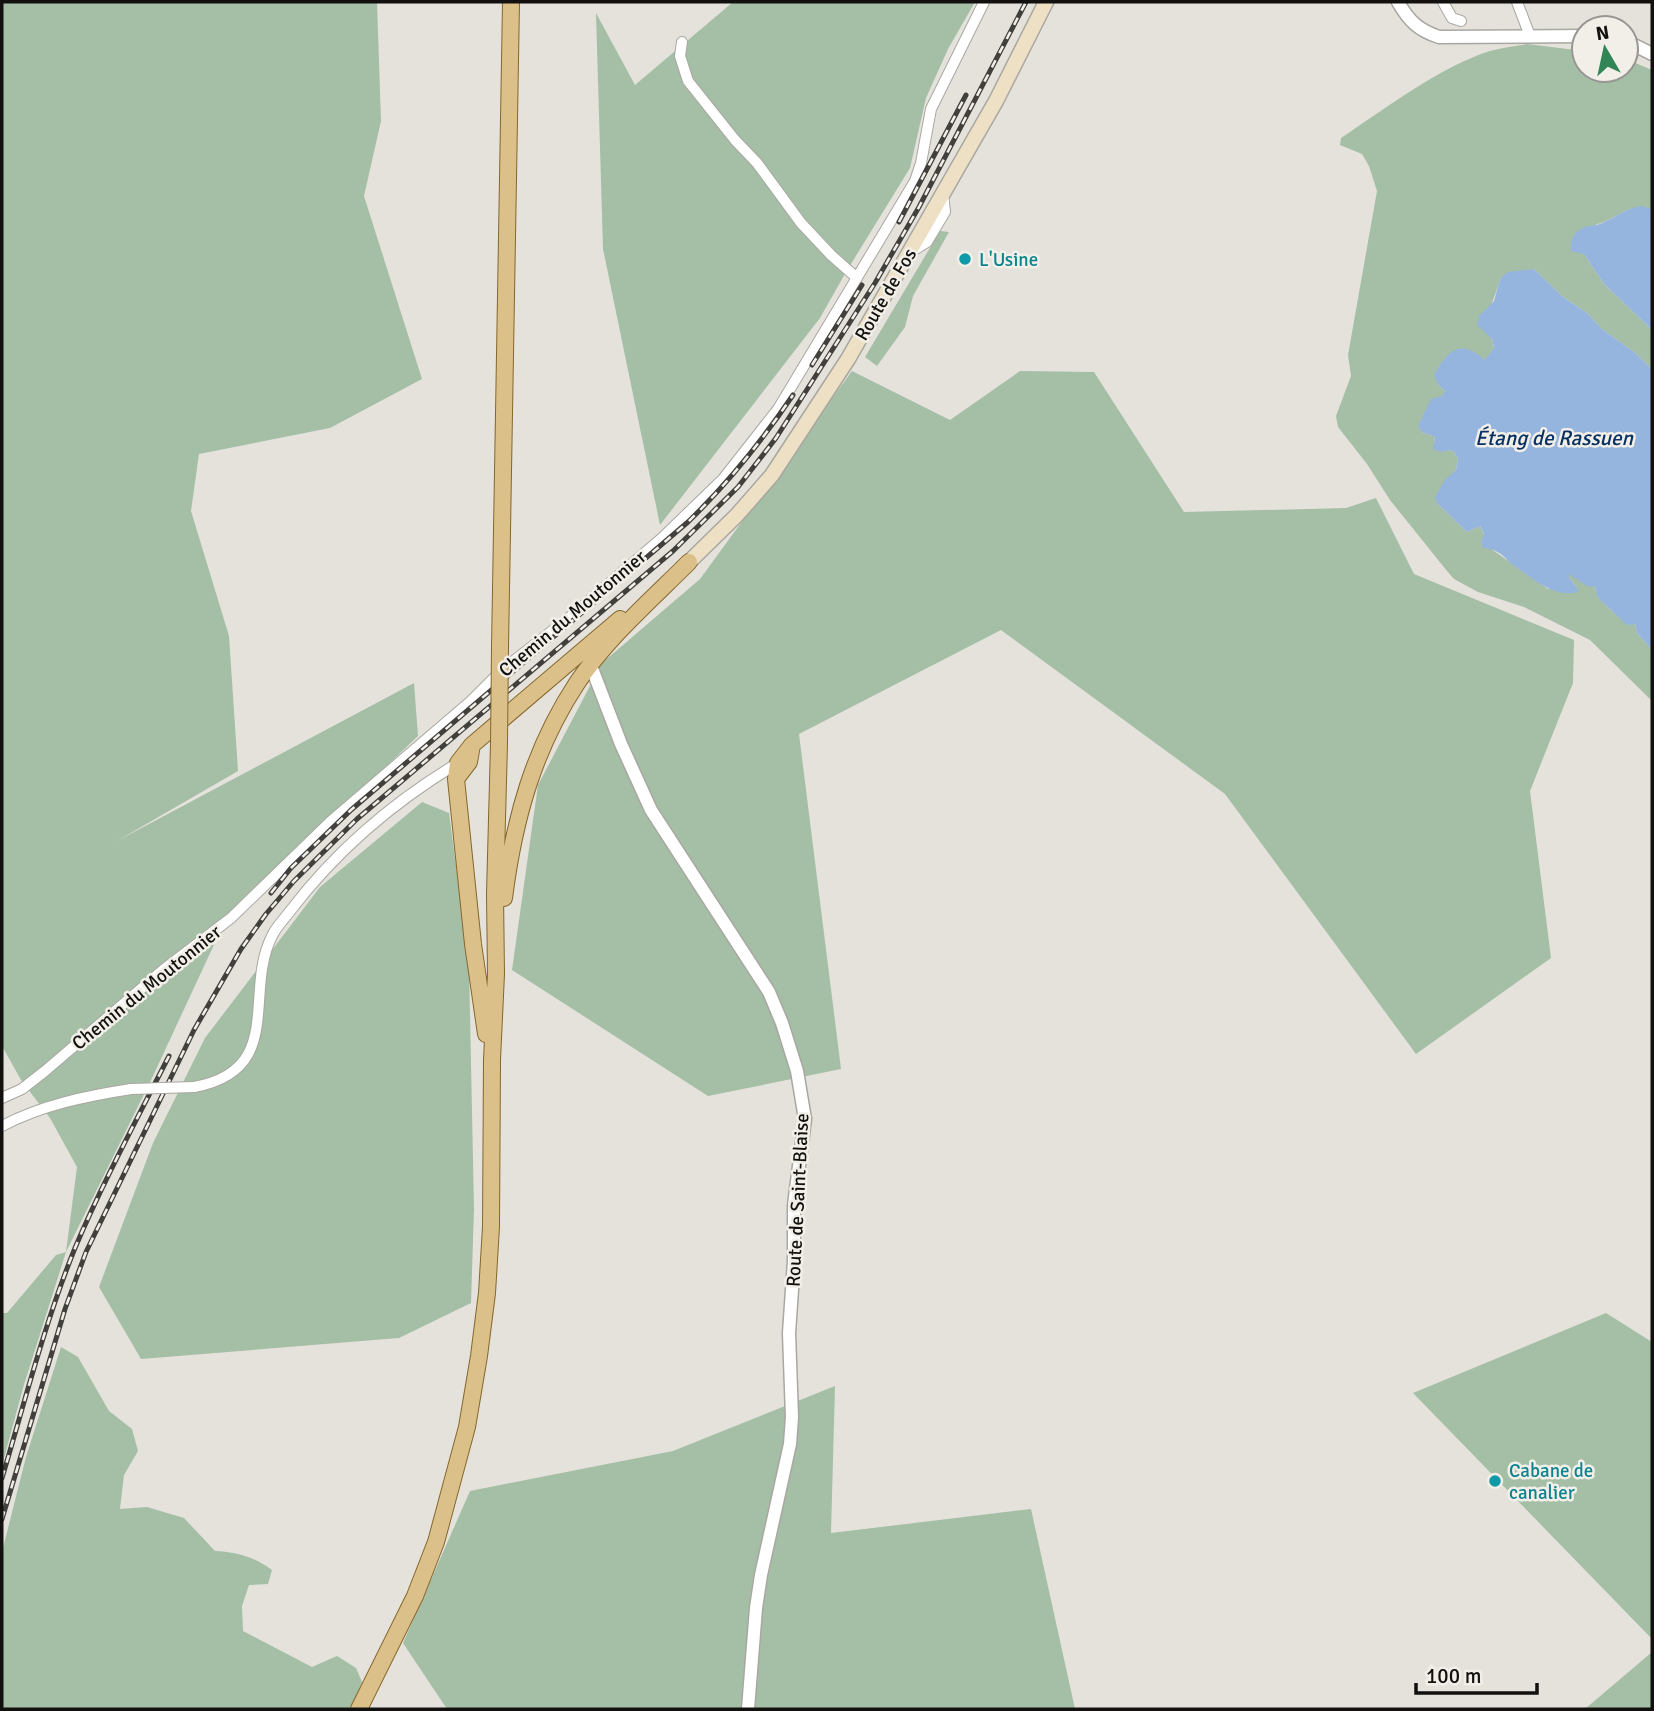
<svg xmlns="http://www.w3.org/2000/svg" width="1654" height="1711" font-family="Signika,sans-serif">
<rect width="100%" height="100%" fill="#e5e2dc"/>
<!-- green -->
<path fill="#a4bfa6" d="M2,2H377L381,121L364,196L422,379L330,428L199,454L191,511L229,636L238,771L117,841L414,683L418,736L226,919L153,1076L66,1252L23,1388L2,1466V1313H7L56,1255L66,1252L77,1167L50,1118L21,1080L2,1046Z
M733,2H975L948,49L926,98L910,168L846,272L820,318L660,525L603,249L596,13L635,85Z
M1527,44L1584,51V70H1626V59L1652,70V209C1627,203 1619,218 1598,224C1587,228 1581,228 1573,237L1604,284L1652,330V369L1634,352L1602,329L1587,313L1563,297L1534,269L1500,279C1495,298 1487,312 1485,331L1492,339L1494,349L1485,361L1438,384L1445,391L1422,432L1435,437L1434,442L1440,451L1452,450L1458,458L1456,470L1453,473L1437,503L1467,532L1480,526L1490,548L1548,589L1577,587L1569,578L1568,573L1595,587C1599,604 1619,618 1635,624L1637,633L1652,650V701L1590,640L1524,607L1478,592L1454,579L1447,571L1390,500L1367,464L1338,427L1336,416L1351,376L1348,355L1377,191L1369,166L1362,154L1340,145L1341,138C1385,109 1439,67 1490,51C1501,48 1515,46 1527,44Z
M940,231L949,232L913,296L905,327L877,366L865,357Z
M852,371L950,420L1020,371L1094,372L1184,512L1346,508L1376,498L1414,574L1574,640L1573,683L1530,791L1551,958L1416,1054L1225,794L1001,630L799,734L841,1069L708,1096L512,970L538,785L602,663L700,579Z
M422,802L449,813L469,964L474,1209L471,1303L399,1338L141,1359L99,1287L153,1143L205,1038L320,887Z
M1606,1313L1652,1342V1639L1413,1393Z
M61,1347L78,1357L109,1411L132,1429L138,1451L124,1475L120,1509L147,1507L184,1518L215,1551C238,1552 254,1557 272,1570L268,1584L249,1585L242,1606L243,1631L312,1667L337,1656L356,1668L362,1682L354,1703L348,1709H2V1552L26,1457Z
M835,1386L831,1533L1031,1509L1075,1709H447L403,1643L470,1491L673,1451Z
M1652,1652V1709H1585Z"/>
<!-- water -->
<path fill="#96b5de" d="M1642,206L1652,209V330L1604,284L1584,254L1571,251C1570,243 1572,236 1578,231C1585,225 1593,226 1600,224C1615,218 1625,208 1642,206Z
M1534,269L1563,297L1587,313L1602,329L1634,352L1652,369V650L1637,633L1635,624L1627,625L1598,598L1595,587L1587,586L1569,574V578L1577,587L1578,592C1552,599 1530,576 1509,562C1503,554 1493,548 1483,548L1481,541L1484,534L1480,526L1467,532L1437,503L1435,497L1445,480L1456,470L1458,458L1452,450L1440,452L1433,449L1435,437L1422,432L1418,426L1431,399L1442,396L1445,391L1438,384L1434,375C1449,348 1461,339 1485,360L1494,348L1492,339L1477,325L1479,316L1494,301L1500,279L1508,272Z"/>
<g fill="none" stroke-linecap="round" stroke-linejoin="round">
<!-- minor casing -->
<g stroke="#a9a7a1" stroke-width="12">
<path id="minor" d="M1443,2L1452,18L1461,21
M1517,2L1530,36
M682,42L680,56L688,81L735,140L757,163L801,223L831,255L857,278
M909,253L927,242L945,212L943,194
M194,1087C286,1070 243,993 272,936C276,927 285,918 291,910C336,851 395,801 458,763
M2,1098L22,1089L45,1071L163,970L231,918L331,821L471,701L502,670L570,617L662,538L723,479L778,409L915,181L921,163L931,109L984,2
M2,1126C42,1105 86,1096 131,1089"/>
</g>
<!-- tertiary casing -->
<g stroke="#a9a7a1" stroke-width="15">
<path id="tertiary" d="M1398,2C1409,21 1418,30 1439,37L1584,36
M1626,41L1652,54
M591,666L621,744L651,810L769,992L782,1023L797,1071L805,1119L794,1205V1261L789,1333L792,1417L790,1444L761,1575L756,1608L748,1709"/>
</g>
<!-- secondary casing -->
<g stroke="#a9a7a1" stroke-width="17">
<path id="secondary" d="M689,562L737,515L772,475L848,359L996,101L1046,2"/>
</g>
<!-- primary casing -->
<g stroke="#85672c" stroke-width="18">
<path id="primary" d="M500,648L511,2
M472,745L469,762L456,779L458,763L472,745L620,619
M456,779L473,944L486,1034
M504,898C514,820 533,750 577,683C607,638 651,600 689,562
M359,1709L415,1596L436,1542L467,1427L479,1356L487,1293L491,1227L492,1060L496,974L495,894L499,744"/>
</g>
<!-- minor -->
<use href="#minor" stroke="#fff" stroke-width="10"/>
<!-- tertiary -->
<use href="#tertiary" stroke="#fff" stroke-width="12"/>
<!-- secondary -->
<use href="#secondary" stroke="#ede0c4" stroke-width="14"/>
<!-- primary -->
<use href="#primary" stroke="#dbc089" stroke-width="16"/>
<!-- rail casing -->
<g stroke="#42403d" stroke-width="5">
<path id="rail" d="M899,222L966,95
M812,365L862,285
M271,893L291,868L351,810L688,522C728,483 762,441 793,395
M2,1478C25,1401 45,1322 75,1248C103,1182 137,1119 169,1056
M2,1519L65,1309L86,1252L194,1030L241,949L266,914L294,881L357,819L673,551L738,487L776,438L875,283L919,207L1026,2"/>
</g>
<!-- rail -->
<use href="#rail" stroke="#f2efe9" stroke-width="2.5" stroke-dasharray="8" stroke-linecap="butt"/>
<!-- minor-bridge casing -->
<g stroke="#a9a7a1" stroke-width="12" stroke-linecap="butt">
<path id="minor-bridge" d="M131,1089L194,1087"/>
</g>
<!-- primary-bridge casing -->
<g stroke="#85672c" stroke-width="18" stroke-linecap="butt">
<path id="primary-bridge" d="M499,744L500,648"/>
</g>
<!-- minor-bridge -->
<use href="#minor-bridge" stroke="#fff" stroke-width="10"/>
<!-- primary-bridge -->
<use href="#primary-bridge" stroke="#dbc089" stroke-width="16"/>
</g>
<!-- markers -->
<g fill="#0f9aa8" stroke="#f2efe9" stroke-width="2.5">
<circle cx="965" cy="259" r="7"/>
<circle cx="1495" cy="1481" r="7"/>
</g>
<g text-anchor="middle" stroke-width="5" stroke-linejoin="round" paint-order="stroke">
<!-- culture labels -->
<g font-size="19" fill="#0d838f" stroke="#f2efe9" text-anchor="start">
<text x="979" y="266">L'Usine</text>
<text x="1509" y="1477">Cabane de<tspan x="1509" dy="22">canalier</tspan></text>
</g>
<!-- street labels -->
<g font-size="19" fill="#12110f" stroke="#f2efe9">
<text transform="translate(885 294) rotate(-60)" y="7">Route de Fos</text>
<text transform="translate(572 613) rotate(-40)" y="7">Chemin du Moutonnier</text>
<text transform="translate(146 987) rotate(-39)" y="7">Chemin du Moutonnier</text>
<text transform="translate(797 1200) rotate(-87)" y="7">Route de Saint-Blaise</text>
</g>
<!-- water labels -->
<g font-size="21" font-style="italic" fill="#083264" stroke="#f2efe9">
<text x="1554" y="445">Étang de Rassuen</text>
</g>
</g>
<!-- border -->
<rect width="1654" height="1711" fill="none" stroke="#12110f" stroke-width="7"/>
<!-- north arrow -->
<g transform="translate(1605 49) rotate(351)"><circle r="33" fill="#f2efe9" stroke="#989692" stroke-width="2"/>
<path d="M0-5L12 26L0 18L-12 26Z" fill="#328557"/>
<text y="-10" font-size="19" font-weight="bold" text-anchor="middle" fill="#12110f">N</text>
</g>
<!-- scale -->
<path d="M1416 1683v10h121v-10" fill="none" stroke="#12110f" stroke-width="3.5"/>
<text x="1426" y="1683" font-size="21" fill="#12110f" stroke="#f2efe9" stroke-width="5" paint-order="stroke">100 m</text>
</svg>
